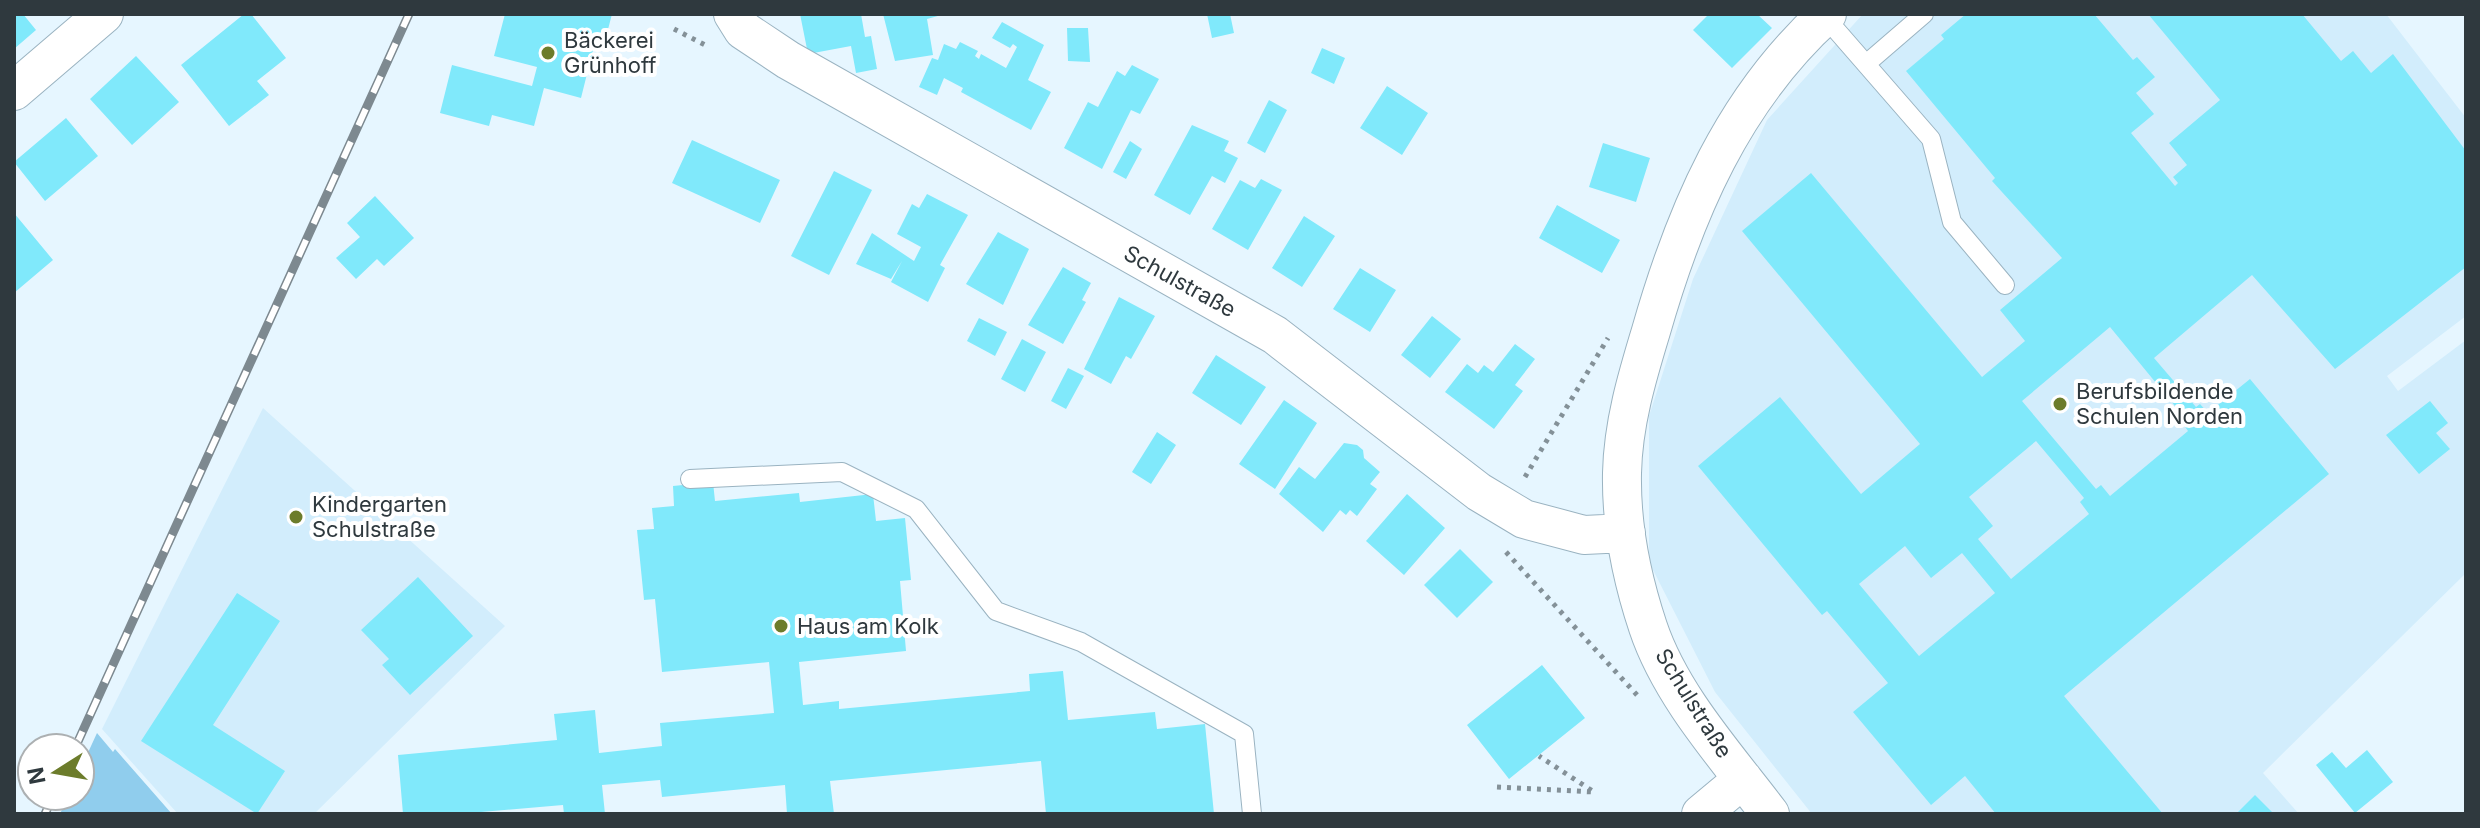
<svg xmlns="http://www.w3.org/2000/svg" width="2480" height="828" font-family="Inter,sans-serif">
<rect width="100%" height="100%" fill="#e6f6ff"/>
<!-- built -->
<path fill="#d2edfc" d="M1863,14H2386L2466,118V316L2387,376L2398,391L2466,340V573L2263,773L2299,814H1812L1715,692L1649,562V416L1693,279L1767,120Z
M263,408L505,626L314,814H178L102,729Z"/>
<!-- green -->
<path fill="#90cded" d="M97,733L113,752L115,749L172,814H60L68,796H80V770Z"/>
<!-- building -->
<path fill="#80e9fb" fill-rule="evenodd" d="M14,14H23L36,30L14,49Z
M244,14H251L286,58L257,81L269,95L229,126L181,65Z
M505,14H612L605,41L596,38L581,98L544,88L534,126L492,115L489,126L440,113L452,65L532,86L537,67L494,56Z
M800,14H861L865,37L871,36L877,69L856,73L851,46L808,54Z
M883,14H945L927,19L933,55L895,61Z
M1207,14H1230L1234,33L1212,38Z
M1709,14H1757L1772,28L1732,68L1693,30Z
M1966,14H2094L2133,60L2137,57L2155,77L2136,93L2154,114L2131,133L2175,186L2178,183L2173,177L2187,165L2169,143L2220,100L2148,14H2302L2341,61L2353,51L2371,73L2393,54L2466,151V267L2335,369L2252,275L2154,358L2196,407L2200,404L2208,413L2250,379L2329,474L2064,696L2163,814H1996L1965,776L1931,805L1853,712L1888,683L1827,611L1822,615L1698,466L1780,397L1861,494L1920,444L1742,231L1811,173L1982,377L2025,341L2000,310L2062,258L1992,181L1995,178L1906,71L1944,39L1941,35ZM2110,327L2184,417L2180,420L2188,431L2110,496L2101,485L2096,489L2022,401ZM2036,441L2084,498L2080,502L2089,514L2011,579L1978,539L1993,526L1969,497ZM1905,546L1931,578L1962,553L1995,593L1919,656L1859,584Z
M1002,22L1044,45L1028,80L1051,92L1031,130L961,92L963,88L944,78L937,95L919,87L932,58L938,60L944,44L956,49L960,42L978,51L975,56L979,59L981,54L1006,68L1017,47L1013,44L1010,48L992,38Z
M1067,28H1088L1090,62L1068,61Z
M1322,48L1345,58L1334,84L1311,73Z
M136,56L179,102L132,145L90,99Z
M1132,65L1159,79L1140,114L1131,110L1102,169L1064,148L1088,102L1098,107L1117,71L1125,76Z
M1387,86L1428,113L1402,155L1360,128Z
M1269,100L1287,110L1265,153L1247,143Z
M66,118L98,156L45,201L14,162Z
M1192,125L1229,141L1224,151L1238,158L1225,183L1212,176L1190,215L1154,195Z
M692,140L780,180L760,223L672,183Z
M1130,141L1142,149L1126,179L1113,172Z
M1603,143L1650,158L1636,202L1589,187Z
M834,171L872,190L829,275L791,256Z
M1261,179L1282,190L1248,250L1212,229L1240,180L1255,188Z
M927,194L968,215L940,265L945,268L928,302L891,282L902,261L891,279L856,264L872,233L914,261L921,247L897,234L912,204L919,208Z
M375,196L414,238L384,266L377,259L356,279L336,258L360,237L347,223Z
M1557,205L1620,240L1602,273L1539,238Z
M14,213L53,260L14,293Z
M1304,216L1335,236L1302,287L1272,268Z
M998,232L1029,249L1003,305L966,284Z
M1063,267L1091,283L1082,300L1086,302L1063,344L1028,325Z
M1360,268L1396,290L1370,332L1333,309Z
M1119,297L1155,316L1131,359L1126,356L1111,384L1084,369Z
M1432,316L1461,339L1430,378L1401,355Z
M979,318L1007,332L995,356L967,341Z
M1022,339L1046,352L1025,392L1001,379Z
M1515,344L1535,359L1515,385L1523,391L1494,429L1445,392L1467,364L1478,373L1484,365L1493,372Z
M1216,355L1266,387L1241,425L1192,393Z
M1068,368L1084,376L1066,409L1051,401Z
M1284,400L1317,423L1275,489L1239,464Z
M2430,401L2448,423L2436,433L2450,449L2419,474L2386,435Z
M1157,432L1176,445L1151,484L1132,472Z
M1344,443L1357,445L1363,450L1364,458L1380,472L1370,484L1377,489L1357,516L1350,510L1346,515L1340,510L1323,532L1279,494L1299,467L1315,479Z
M713,482L715,501L799,493L800,502L873,494L876,521L905,518L911,580L900,581L906,651L799,662L803,705L839,701V709L1030,691L1029,674L1063,671L1068,720L1155,712L1157,729L1205,724L1214,814H1046L1041,761L830,781L834,814H787L785,785L662,797L660,780L602,785L605,814H564L563,805L458,814H403L398,755L557,740L554,714L595,710L599,753L662,746L660,723L774,713L769,662L662,672L655,599L644,600L637,530L654,529L652,508L674,506L673,486Z
M1407,494L1445,528L1404,575L1366,541Z
M1460,549L1493,582L1457,618L1424,585Z
M418,577L473,636L410,695L382,665L389,659L361,630Z
M237,593L280,621L213,725L285,771L257,814L141,741Z
M1542,665L1585,718L1509,779L1467,725Z
M2367,750L2393,782L2355,813L2316,765L2332,752L2346,768Z
M2255,795L2274,814H2236Z"/>
<g fill="none" stroke-linecap="round" stroke-linejoin="round">
<!-- lane casing -->
<g stroke="#9ab3c1" stroke-width="20">
<path id="lane" d="M1824,16L1931,139L1952,222L2005,285
M1866,64L1924,14
M690,479L842,472L916,509L996,611L1081,642L1244,734L1252,814"/>
</g>
<!-- street casing -->
<g stroke="#9ab3c1" stroke-width="40">
<path id="street" d="M733,14L743,30L788,60L1275,335L1479,492L1524,519L1584,535L1626,533
M14,91L104,14
M1701,814L1743,779
M1770,814C1727,757 1671,696 1648,627C1632,579 1621,524 1622,473C1623,424 1637,377 1651,331C1685,212 1733,99 1827,14"/>
</g>
<!-- path -->
<path stroke="#849198" stroke-width="5" stroke-dasharray="4 6" stroke-linecap="butt" d="M674,29L709,47
M1525,477L1608,338
M1506,552L1637,695
M1497,787L1594,792L1539,756"/>
<!-- lane -->
<use href="#lane" stroke="#fff" stroke-width="18"/>
<!-- street -->
<use href="#street" stroke="#fff" stroke-width="38"/>
<!-- rail casing -->
<g stroke="#7d8990" stroke-width="9">
<path id="rail" d="M75,748L409,14
M45,814L53,796"/>
</g>
<!-- rail -->
<use href="#rail" stroke="#fff" stroke-width="6" stroke-dasharray="18" stroke-linecap="butt"/>
</g>
<!-- markers -->
<g fill="#6c7c2b" stroke="#fff" stroke-width="3">
<circle cx="548" cy="53" r="8"/>
<circle cx="2060" cy="404" r="8"/>
<circle cx="296" cy="517" r="8"/>
<circle cx="781" cy="626" r="8"/>
</g>
<g text-anchor="middle" stroke-width="8" stroke-linejoin="round" paint-order="stroke">
<!-- poi labels -->
<g font-size="22" fill="#2f393e" stroke="#fff" text-anchor="start">
<text x="564" y="48">Bäckerei<tspan x="564" dy="25">Grünhoff</tspan></text>
<text x="2076" y="399">Berufsbildende<tspan x="2076" dy="25">Schulen Norden</tspan></text>
<text x="312" y="512">Kindergarten<tspan x="312" dy="25">Schulstraße</tspan></text>
<text x="797" y="634">Haus am Kolk</text>
</g>
<!-- street labels -->
<g font-size="22" fill="#2f393e" stroke="#fff">
<text transform="translate(1180 281) rotate(29)" y="8">Schulstraße</text>
<text transform="translate(1694 703) rotate(58)" y="8">Schulstraße</text>
</g>
</g>
<!-- border -->
<rect width="2480" height="828" fill="none" stroke="#2f393e" stroke-width="32"/>
<!-- north arrow -->
<g transform="translate(56 772) rotate(259)"><circle r="38" fill="#ffffff" stroke="#acb0b2" stroke-width="2"/>
<path d="M0-6L14 30L0 20L-14 30Z" fill="#6c7c2b"/>
<text y="-12" font-size="22" font-weight="bold" text-anchor="middle" fill="#2f393e">N</text>
</g>
</svg>
